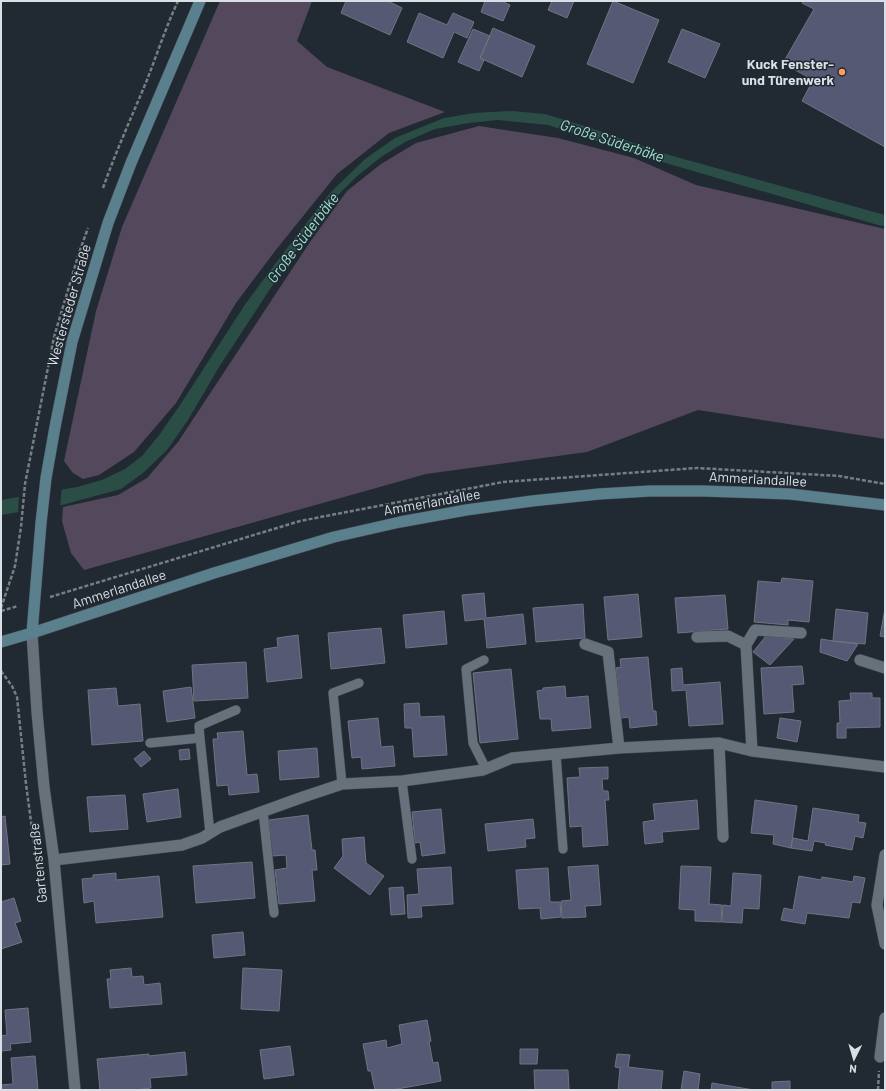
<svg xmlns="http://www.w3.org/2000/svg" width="886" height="1091" font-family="Barlow,sans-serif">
<rect width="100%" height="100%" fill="#212a32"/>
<!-- green -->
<path fill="#54485c" d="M220,1H312L297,41L327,67L445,112L389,133L337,174L275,251L236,303L176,403L134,452L99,475L83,479L73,473L64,461L96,311L122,227Z
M479,126L558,138L634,158L696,185L885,229V439L698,410L587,452L426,474L84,570L71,553L62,521L63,507L118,495L147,478L178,442L310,242L347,191L381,164L416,143Z"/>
<!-- water -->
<path fill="#2a4e46" d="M512,111L545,114L588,127L662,153L885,215V226L878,225L652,159L548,125L498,120L469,123L435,129L405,142L381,157L356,177L330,203L270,289L219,367L188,420L167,450L143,473L121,489L62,505L1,515V500L77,487L102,480L125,469L142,456L160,434L182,402L246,303L297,235L331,192L365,159L395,138L444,118L474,113Z"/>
<!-- pier -->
<path fill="#212a32" d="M62,486L60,507L18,515L19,495Z"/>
<!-- building -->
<path fill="#555974" stroke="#717380" d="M346,1H388L402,8L390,35L341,13Z
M485,1H501L510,5L503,21L481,12Z
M552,1H574L567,18L548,10Z
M613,1L659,20L633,83L587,64Z
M803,1H885V147L802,101L813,80L783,63L814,9L802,3Z
M419,13L447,25L453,13L474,22L467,38L454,32L443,58L407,42Z
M493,28L535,46L522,77L480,58Z
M473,29L490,36L480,58L484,60L479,71L458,62Z
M682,29L720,44L705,78L668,62Z
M782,578L813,581L809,622L788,620V625L754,622L758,581L781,583Z
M484,593L486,618L523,614L526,644L487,648L484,619L465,621L462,595Z
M638,594L642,637L608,640L604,597Z
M725,595L728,629L678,633L675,598Z
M583,604L585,638L536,642L533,608Z
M836,609L868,613L865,644L833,641Z
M885,609V637L880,636Z
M444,611L447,644L406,648L403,615Z
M381,628L385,663L331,669L328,633Z
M298,635L302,678L267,682L264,649L278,647L277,638Z
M766,636L794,639L770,665L753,652Z
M821,639L833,641L858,644L847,661L820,652Z
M648,657L653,711H656L657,725L630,728L629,717L621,718L616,668L621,667L620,659Z
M246,662L248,698L194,701L192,665Z
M802,666L804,684L792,685L794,712L764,714L761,668Z
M682,668L683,685L720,682L723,724L689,726L686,690L672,691L671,669Z
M511,669L518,739L480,743L473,673Z
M565,686L566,698L588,696L591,728L552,731L551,719H540L537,691L543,690V688Z
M191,687L195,718L167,722L163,691Z
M116,688L118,706L140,704L143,741L92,745L88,690Z
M850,693H872V698H880V727L846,728V738H837V723H840L839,701L851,700Z
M419,703L420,717L444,716L447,755L414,757L412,728H405L404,704Z
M378,718L381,747L393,746L395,766L362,769L361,757L352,758L348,721Z
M780,718L801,721L797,742L777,738Z
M243,731L247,775L257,774L259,792L229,795L228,785L217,786L213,739H218L217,733Z
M317,748L319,777L280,780L278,751Z
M189,749L190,759L180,760L179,750Z
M144,751L151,759L141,767L134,759Z
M608,767V779H602L603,791H608L609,800H605L608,845L583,847L582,826L570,827L567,778L580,777L579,768Z
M178,789L181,817L147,822L143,794Z
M125,795L128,829L90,832L87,797Z
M697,800L699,829L662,832L663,842L645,844L643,822L655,820L653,804Z
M755,800L797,806L791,848L773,844L774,835L751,833Z
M813,808L859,815L858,822L866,823L863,838L855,836L852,850L825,845L826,843L814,841L812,851L791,848L793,838L808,841Z
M441,809L445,853L422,856L420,842L415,843L412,812Z
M308,815L312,850H315L317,870H312L315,901L279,904L275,870L287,868L286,855L272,856L269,820Z
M5,816L10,864L1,865V817Z
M533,819L535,838L525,839L526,847L488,851L485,824Z
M364,837L366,863L384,876L370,895L334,868L343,856L342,839Z
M252,862L255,898L196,903L193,866Z
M598,865L601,905L585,906L586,917L562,918L561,901L571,900L568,867Z
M681,866L711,867L709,904L722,905L721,922L695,921V910L679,909Z
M451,867L453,904L421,906L422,917L408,918L407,895L419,894L417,869Z
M548,868L550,902H560L561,917L541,919L540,908L519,909L516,870Z
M116,873V880L159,876L163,917L96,923L94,901L84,903L82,879L93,878V875Z
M733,873L761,875L759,909L743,908L742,923L722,922L723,905L731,906Z
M799,876L821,880L822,877L853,882L854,876L865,878L860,903L852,902L849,918L807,913L805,924L781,920L784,908L793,910Z
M403,887L405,914L391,915L389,888Z
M14,898L21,921L15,923L22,942L1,949V902Z
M243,932L245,955L214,958L212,935Z
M131,968L132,977L143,976L144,985L160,983L162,1004L110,1008L107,979H111L110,970Z
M243,968L282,970L279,1011L241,1009Z
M28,1008L31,1042L10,1044L11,1050L1,1051V1036L7,1035L5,1010Z
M427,1020L431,1041L429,1042L433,1063L438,1062L441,1081L392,1090H375L371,1071H368L363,1044L386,1040L387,1048L402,1044L399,1025Z
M290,1046L294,1075L264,1079L260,1050Z
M520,1049H538L537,1064H520Z
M185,1052L187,1075L150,1078L151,1088L135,1090H100L97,1059L149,1054V1056Z
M617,1054L630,1055L628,1067L663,1071L661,1090H618L620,1068L615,1067Z
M35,1056L38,1090H1V1085L13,1084L11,1058Z
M534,1070H568L569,1090H535Z
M684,1071L700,1074L698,1090H681Z
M790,1081V1090H772V1082Z
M712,1083L754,1090H711Z"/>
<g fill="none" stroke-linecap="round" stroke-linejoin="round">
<!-- service casing -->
<g stroke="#40474f" stroke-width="10">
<path id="service" d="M484,660L466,669L473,743L486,769
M200,738L199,726L236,710
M150,743L200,738L210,833
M556,754L563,849
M402,781L412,859
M342,784L333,693L359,683
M263,811L274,913"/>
</g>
<!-- minor casing -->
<g stroke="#40474f" stroke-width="12">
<path id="minor" d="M32,633L37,712L44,787L54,860L75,1090
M697,637L728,636L746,645
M585,644L608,652L619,748
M860,660L885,668
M719,743L723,837
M752,751L746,645L755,630L801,633
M885,855L877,905L885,944
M54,860L182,845L202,838L220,827L303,797L342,784L402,781L483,770L512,758L619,748L719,743L752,751L885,767
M880,1057L885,1018"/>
</g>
<!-- secondary casing -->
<g stroke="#40474f" stroke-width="12">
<path id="secondary" d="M32,633L41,523L46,478L55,427L72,342L108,223L131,163L200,1
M1,642L32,633L214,573L334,537L400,522L466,510L532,501L599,494L650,491H703L790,494L885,505"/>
</g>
<!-- path -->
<path stroke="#767e85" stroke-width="2.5" stroke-dasharray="4 2" stroke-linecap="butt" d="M103,188C116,151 132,116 147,80C157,54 166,27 178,1
M50,597L300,521L503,482L697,468L839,476L885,484
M1,608L15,566L21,527L25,484L54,337L79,253L88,228
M1,611L18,606
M1,671L12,686L17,697L26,784L37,866
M878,1090L879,1071"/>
<!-- service -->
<use href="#service" stroke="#66717b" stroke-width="9"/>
<!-- minor -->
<use href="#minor" stroke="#66717b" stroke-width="11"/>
<!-- secondary -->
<use href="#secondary" stroke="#5b808d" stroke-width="11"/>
</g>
<!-- markers -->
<circle fill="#ff9b5b" stroke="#212a32" stroke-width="1.5" cx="842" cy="72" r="4"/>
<g text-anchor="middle" stroke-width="3" stroke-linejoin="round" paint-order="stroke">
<!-- poi labels -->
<g font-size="14" font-weight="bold" fill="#d9dfe5" stroke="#212a32" text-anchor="end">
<text x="834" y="69">Kuck Fenster-<tspan x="834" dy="16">und Türenwerk</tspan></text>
</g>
<!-- street labels -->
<g font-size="14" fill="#d9dfe5" stroke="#212a32">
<text transform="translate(69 305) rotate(-74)" y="5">Westersteder Straße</text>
<text transform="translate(758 479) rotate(3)" y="5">Ammerlandallee</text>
<text transform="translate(432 502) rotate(-10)" y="5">Ammerlandallee</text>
<text transform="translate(119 589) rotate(-18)" y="5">Ammerlandallee</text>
<text transform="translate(38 863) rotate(-96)" y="5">Gartenstraße</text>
</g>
<!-- water labels -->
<g font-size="15" font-style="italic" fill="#9ce2d1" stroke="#212a32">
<text transform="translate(612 141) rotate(18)" y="5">Große Süderbäke</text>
<text transform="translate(303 238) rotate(-53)" y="5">Große Süderbäke</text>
</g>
</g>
<!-- border -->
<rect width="886" height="1091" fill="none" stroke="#d9dfe5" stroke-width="4"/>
<!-- north arrow -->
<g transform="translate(854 1059) rotate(185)" stroke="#212a32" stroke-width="3" paint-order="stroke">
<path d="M0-3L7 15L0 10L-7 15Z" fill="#d9dfe5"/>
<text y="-6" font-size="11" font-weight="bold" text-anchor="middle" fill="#d9dfe5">N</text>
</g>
</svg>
